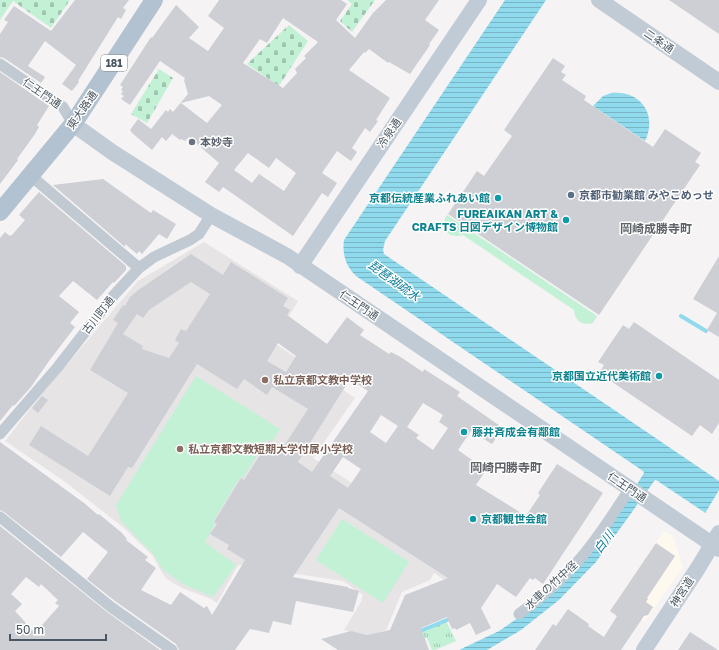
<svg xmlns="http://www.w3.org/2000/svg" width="719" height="650" font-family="'Golos Text','Noto Sans JP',sans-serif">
<defs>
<pattern id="grass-tufts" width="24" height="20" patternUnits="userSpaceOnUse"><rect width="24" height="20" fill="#c3f1d5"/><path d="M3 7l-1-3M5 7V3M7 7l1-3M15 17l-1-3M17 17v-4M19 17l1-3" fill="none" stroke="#a0c6b0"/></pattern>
<pattern id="cemetery-stones" width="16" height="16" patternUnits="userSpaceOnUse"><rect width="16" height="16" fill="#c3f1d5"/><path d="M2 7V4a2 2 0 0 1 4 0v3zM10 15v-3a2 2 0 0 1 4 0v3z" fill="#a0c6b0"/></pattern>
<pattern id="water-rules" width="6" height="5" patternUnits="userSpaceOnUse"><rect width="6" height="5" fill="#90daee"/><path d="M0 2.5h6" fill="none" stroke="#78b4c4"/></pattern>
</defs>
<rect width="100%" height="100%" fill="#f5f3f3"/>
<!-- commercial -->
<path fill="#fdf9ef" d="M664,531L673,536L683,567L645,622L615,602Z"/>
<!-- education -->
<path fill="#e6e4e5" d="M204,242L298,301L273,342L355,398L313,458L377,499L469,553L449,583L434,573L430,580L402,592L386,630L371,636L344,630L361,602L363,595L343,581L238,565L217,603L211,599L182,588L167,579L162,573L153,556L124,528L64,481L5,441L41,395L138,281Z"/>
<!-- grass -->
<path fill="url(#grass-tufts)" d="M446,621L456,641L435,650H432L427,638L422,639L420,633Z"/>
<!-- cemetery -->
<path fill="url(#cemetery-stones)" d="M0,0H70L51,28L13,1L0,20Z
M347,0H375L352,32L340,21L352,4Z
M289,25L308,41L279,86L247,64Z
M159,69L173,78L147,123L131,114Z"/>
<!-- garden -->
<path fill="#c3f1d5" d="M447,215L597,316L593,323C582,326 575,321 574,310L463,235C449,239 438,229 447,215Z
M196,376L280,429L272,442L267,439L243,478L240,477L213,522L215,524L205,542L236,565L213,597L183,584L162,569L154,555L121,521L116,505Z
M342,519L409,562L383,603L316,560Z"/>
<!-- water -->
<path fill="url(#water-rules)" d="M505,0H546L385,241L383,250L384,254L719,481V522L656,480H655L596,562L559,600L521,630L487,650H459L499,631L538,604L624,505L644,473L643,471L356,276C346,266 342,255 344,240Z
M611,93C640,90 658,114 645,141L593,106L603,96Z"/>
<!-- pier -->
<path fill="#f5f3f3" d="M719,490V524L704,515Z"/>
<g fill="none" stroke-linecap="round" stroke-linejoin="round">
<!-- stream -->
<path stroke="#90daee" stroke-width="4" d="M681,316L706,331
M418,632L447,620"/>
</g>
<!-- building -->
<path fill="#cdcfd5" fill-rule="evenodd" d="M75,0H129L123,8L126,10L121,19L118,17L78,81L79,82L72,91L62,84L76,65L45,41L28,66L45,77L41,83L4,58L0,57V34L8,22L4,20L14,6L51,31Z
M219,0H341L347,4L336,20L355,38L373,13L386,0H439L425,20L439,30L429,44L430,45L410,74L389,62L388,63L369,49L365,53L364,52L349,70L390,98L376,120L378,121L370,132L365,128L352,148L357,152L351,161L337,151L322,173L337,183L328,197L322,193L293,236L223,187L219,192L205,182L219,163L189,137L185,141L181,139L180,140L172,134L166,141L162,137L152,150L131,132V131L130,130L138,119L151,129L166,110L168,112L170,109L173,112L188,94L184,80L185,78L160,61L130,105L121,99L124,96L121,94L123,91L121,90L123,87L120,85L151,37L152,38L176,5L199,27L189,38L208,51L224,28L208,16ZM283,18L318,42L304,56L306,58L295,69L297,73L283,88L243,63L260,39L267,43ZM209,96L222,105L207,123L181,103ZM248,153L269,168L276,158L296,173L284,191L259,174L252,183L234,170Z
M669,0H719V34L691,15Z
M553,58L565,66L561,72L566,75L562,80L586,96L584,100L653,147L665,129L701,153L695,162L700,165L599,315L448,214L477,171L484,176L512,136L504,130Z
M0,72L49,106L37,125L39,127L35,134L17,159L18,160L0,184Z
M103,179L141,206L151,213L153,210L176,224L167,239L159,234L142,254L139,251L137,254L125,244V247L53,185Z
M39,192L126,266V270L114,283L113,282L97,300L73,281L59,296L79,312L70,323L75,327L49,361L31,387L14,406L13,405L0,421V238L5,232L10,236L11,235H12L25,220L19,215Z
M191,254L223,275L231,262L288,298L283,306L290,310L287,315L327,344L347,317L364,330L360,335L389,354L391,352L399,356L423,372L424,369L460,392L457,396L503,428L492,444L471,431L458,450L486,470L476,485L526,516L540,495L538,493L557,464L603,493L543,584L535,578L533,580L530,578L516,597L497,584L481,608L491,628L476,635L470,623L456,630L455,628L452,629L447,617L421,628L429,650H338L321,639L351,631L367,635L390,630L405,595L448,578L339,508L293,577L348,587V588L359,591L353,612L296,601L291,625L273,621L269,633L250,629L235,650H179L176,644L115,601L87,579L108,552L83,532L61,557L4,512L0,510V442L84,503L98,515L99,514L122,533L127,539L126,540L148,557L145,560L156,568L141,590L171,605L180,592L204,608L207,606L212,615L245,560L227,549L229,545L210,534L217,524L214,522L241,478L244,480L269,441L282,449L308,409L272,387L267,395L244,379L237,389L197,364L132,468L128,467L110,496L29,445L41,426L88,456L128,393L90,370L118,323L113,320L123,305L125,306L130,297L137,291ZM191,282L210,294L186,331L181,329L175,340L179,343L169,358L142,349L143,346L123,334L137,314L143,318L149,310ZM278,343L296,356L286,372L267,361ZM350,379L368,391L312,472L298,462ZM423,403L443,415L439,422L448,428L433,450L416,438L419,435L407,427ZM381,415L398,426L386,443L370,432ZM343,457L361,469L348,488L330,476Z
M719,256V337L707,330L717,313L693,299Z
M634,322L719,380V423L712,434L700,425L692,436L599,373L604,365L598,362L623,325L629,329Z
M42,396L48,400L38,413L32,408Z
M0,526L107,612L160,650H0ZM26,577L39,587L41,584L58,600L55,603L59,606L35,633L15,611L22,604L11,594Z
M656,543L675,556L647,598L648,599L646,602L653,607L648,615L644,616L621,650H535L553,624L556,626L568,609L589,624L588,626L604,637L617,616L610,611Z
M690,632L718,650H678Z"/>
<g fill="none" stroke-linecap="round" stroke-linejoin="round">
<!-- street -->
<path stroke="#c1cad2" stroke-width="11" d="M0,64L63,107L73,124
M30,175L139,268
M0,434L57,368L114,295L139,268L154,257L190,240L199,234L211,215
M0,517L111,607L172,650
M519,614C541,598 561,581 578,561C598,539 613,513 630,489"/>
<!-- secondary -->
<path stroke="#c1cbd6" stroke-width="16" d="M599,0L719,82
M73,124L112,152L211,215L287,256L719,549
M300,266L479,0
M644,650L698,568L719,533"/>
<!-- primary -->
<path stroke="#b3c2d1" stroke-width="18" d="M0,212L73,124L154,0"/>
</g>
<!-- markers -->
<circle fill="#6b7280" stroke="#fff" stroke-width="1.5" cx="192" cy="142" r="4"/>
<circle fill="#5c6f8a" stroke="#fff" stroke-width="1.5" cx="571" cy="195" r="4"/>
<g fill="#0f9aa8" stroke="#fff" stroke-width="1.5">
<circle cx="498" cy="198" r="4"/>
<circle cx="566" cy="220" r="4"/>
<circle cx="659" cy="376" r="4"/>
<circle cx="464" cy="432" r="4"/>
<circle cx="473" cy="519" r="4"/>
</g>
<g fill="#8d6e63" stroke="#fff" stroke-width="1.5">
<circle cx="265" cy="380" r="4"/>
<circle cx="180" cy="449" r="4"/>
</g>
<g text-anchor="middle" stroke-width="3" stroke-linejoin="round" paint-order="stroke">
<!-- shield labels -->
<rect fill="#fff" stroke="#808990" stroke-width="1" x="101" y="55" width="26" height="16" rx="3"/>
<g font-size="10" font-weight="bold" fill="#4a5661">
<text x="114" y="67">181</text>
</g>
<!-- street labels -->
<g font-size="11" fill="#4a5661" stroke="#fff">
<text transform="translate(659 41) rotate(34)" y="4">二条通</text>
<text transform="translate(42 93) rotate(35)" y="4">仁王門通</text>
<text transform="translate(82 110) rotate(-55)" y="4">東大路通</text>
<text transform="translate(389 133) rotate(-56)" y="4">冷泉通</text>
<text transform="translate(359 305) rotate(34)" y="4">仁王門通</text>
<text transform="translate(98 315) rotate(-52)" y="4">古川町通</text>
<text transform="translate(627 487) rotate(34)" y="4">仁王門通</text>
<text transform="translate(551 585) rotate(-42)" y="4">水車の竹中径</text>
<text transform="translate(682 592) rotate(-57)" y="4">神宮道</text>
</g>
<!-- worship labels -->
<g font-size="11" font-weight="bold" fill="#5b616d" stroke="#fff" text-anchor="start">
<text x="200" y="146">本妙寺</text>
</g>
<!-- service labels -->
<g font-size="11" font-weight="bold" fill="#4e5e75" stroke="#fff" text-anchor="start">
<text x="579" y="199">京都市勧業館 みやこめっせ</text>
</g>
<!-- culture labels -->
<g font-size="11" font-weight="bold" fill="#0d838f" stroke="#fff" text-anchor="end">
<text x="490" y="202">京都伝統産業ふれあい館</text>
<text x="558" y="218">FUREAIKAN ART &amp;<tspan x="558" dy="13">CRAFTS 日図デザイン博物館</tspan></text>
<text x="651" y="380">京都国立近代美術館</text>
<text x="472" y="436" text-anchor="start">藤井斉成会有鄰館</text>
<text x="481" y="523" text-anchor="start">京都観世会館</text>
</g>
<!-- education labels -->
<g font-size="11" font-weight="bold" fill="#785e54" stroke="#fff" text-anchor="start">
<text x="273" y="384">私立京都文教中学校</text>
<text x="188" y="453">私立京都文教短期大学付属小学校</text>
</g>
<!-- neighbourhood labels -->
<g font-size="12" font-weight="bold" fill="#5f6368" stroke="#fff">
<text x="656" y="233">岡崎成勝寺町</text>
<text x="506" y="472">岡崎円勝寺町</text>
</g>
<!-- water labels -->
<g font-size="12" font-style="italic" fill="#0c7c9b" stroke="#fff">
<text transform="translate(394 281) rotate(36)" y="4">琵琶湖疏水</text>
<text transform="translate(604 542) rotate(-53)" y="4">白川</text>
</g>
</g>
<!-- scale -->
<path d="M10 634v6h96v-6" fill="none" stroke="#4a5661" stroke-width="2"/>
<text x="16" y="634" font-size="12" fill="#4a5661" stroke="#ffffff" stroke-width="3" paint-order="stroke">50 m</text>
</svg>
